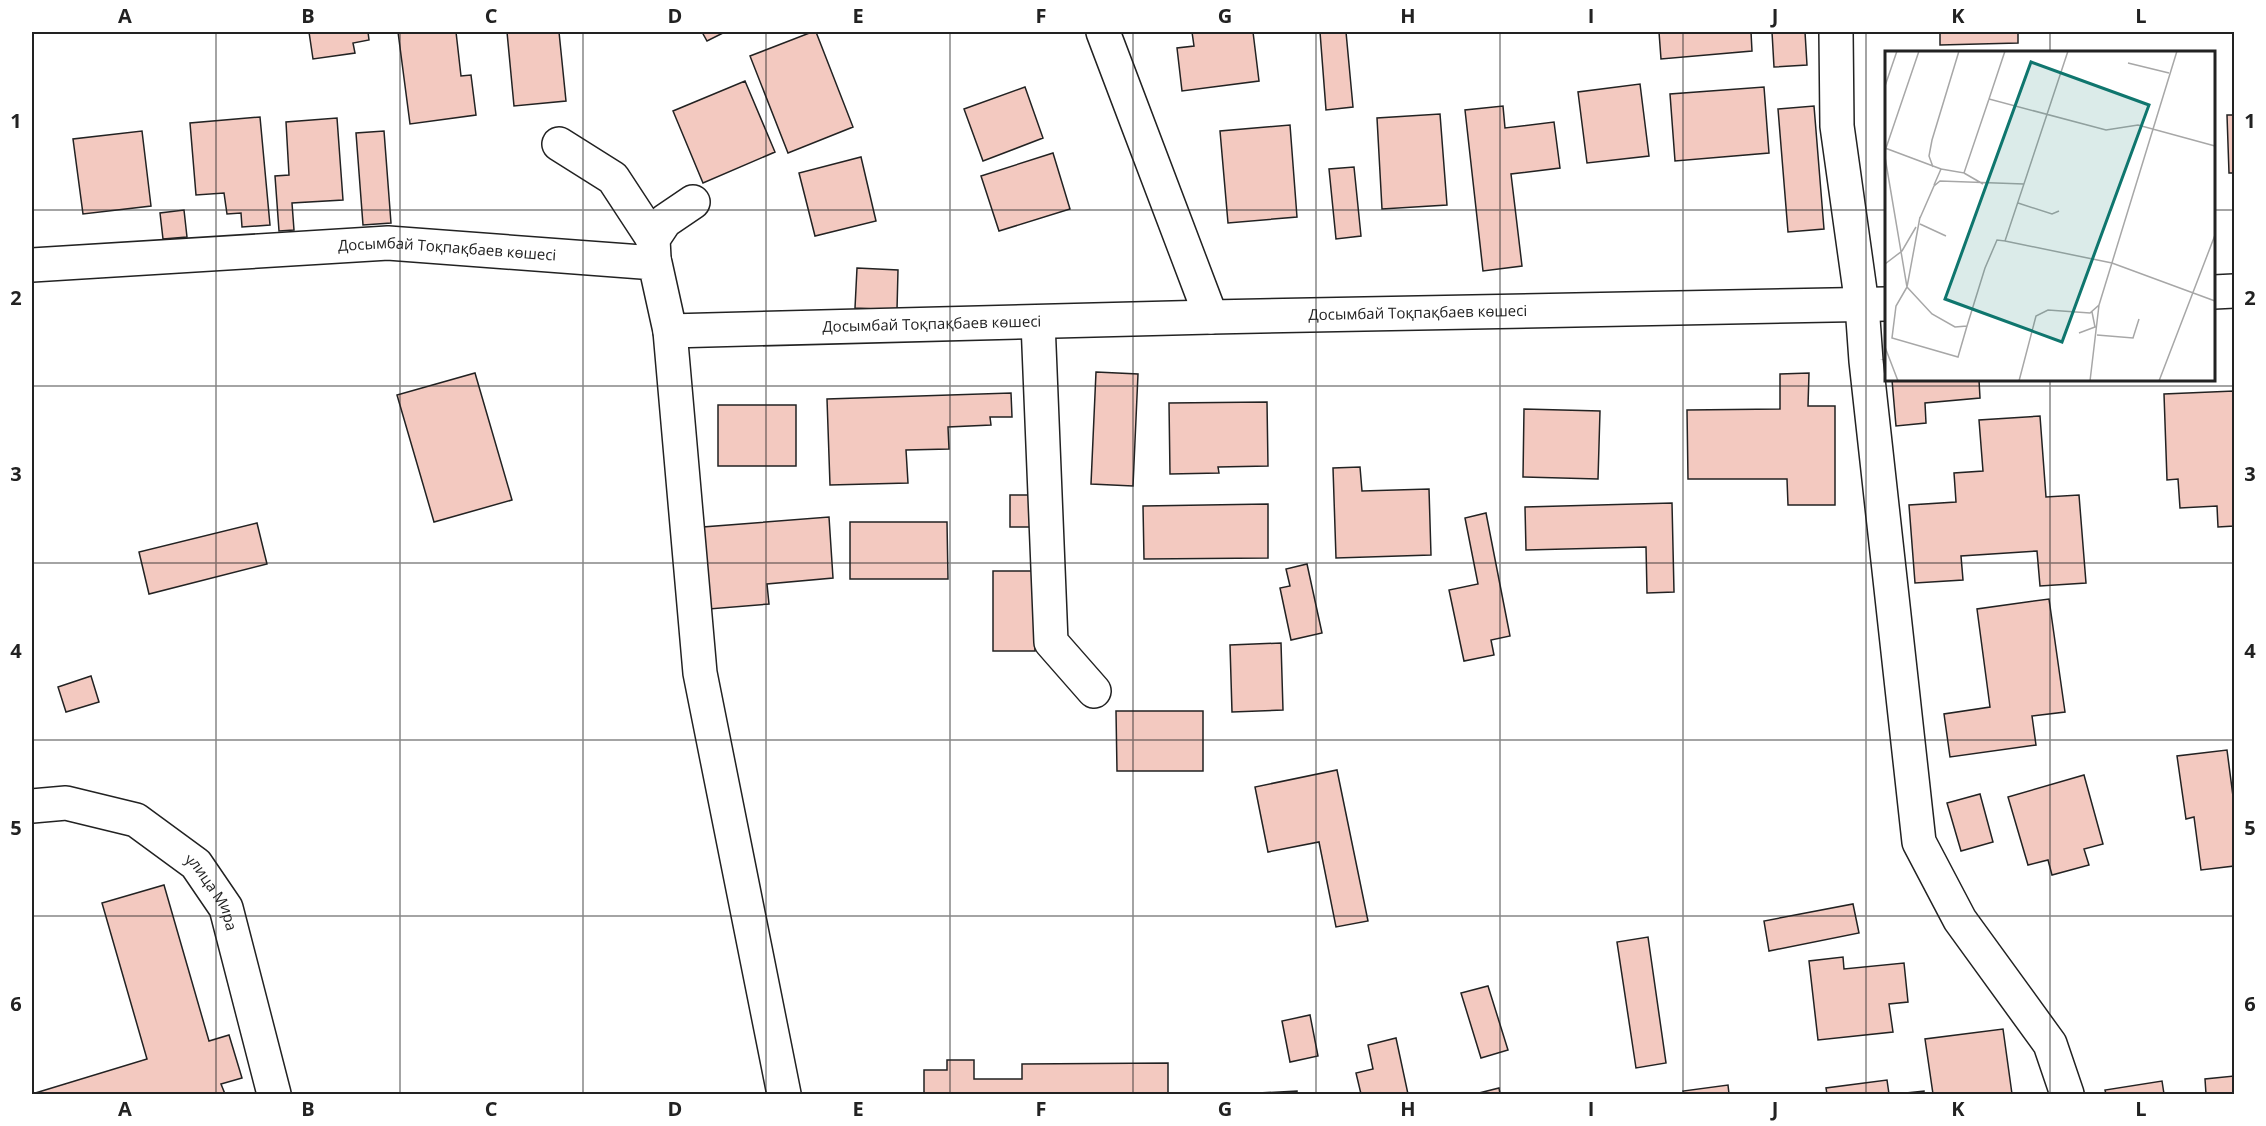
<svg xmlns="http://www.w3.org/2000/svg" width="2266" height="1126" font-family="'Open Sans',sans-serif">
<rect width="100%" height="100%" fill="#fff"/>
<!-- building -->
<path fill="#f3c9c0" stroke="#222" stroke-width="1.5" d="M309,32H368L369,40L353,43L355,53L313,59Z
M398,32H456L461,76L471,75L476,115L410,124Z
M507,32H559L566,101L514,106Z
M702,32H723V33L707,41Z
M812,32H816L853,127L788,153L750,56Z
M1192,32H1253L1259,81L1182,91L1177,48L1194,46Z
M1320,32H1346L1353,107L1326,110Z
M1659,32H1751L1752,51L1661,59Z
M1772,32H1805L1807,65L1774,67Z
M1940,32H2018V43L1940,45Z
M745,81L775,152L703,183L673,111Z
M1640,84L1649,156L1587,163L1578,92Z
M1025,87L1043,138L983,161L964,109Z
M1764,87L1769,153L1675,161L1670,94Z
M1503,106L1505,128L1554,122L1560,168L1511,174L1522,266L1483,271L1465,110Z
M1814,106L1824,229L1788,232L1778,109Z
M1440,114L1447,205L1382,209L1377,118Z
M2227,115H2234V173H2229Z
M260,117L270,225L242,227L241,213L227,214L224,193L196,195L190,123Z
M337,118L343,200L292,203L294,230L279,231L275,176L289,175L286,122Z
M1290,125L1297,217L1228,223L1220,131Z
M142,131L151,206L83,214L73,139Z
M384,131L391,223L363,225L356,133Z
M1053,153L1070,209L999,231L981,176Z
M861,157L876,221L815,236L799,173Z
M1354,167L1361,236L1336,239L1329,169Z
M184,210L187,237L163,239L160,213Z
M857,268L898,270L897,310L855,308Z
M1096,372L1138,374L1133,486L1091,484Z
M475,373L512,500L434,522L397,395Z
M1809,373L1808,406H1835V505H1788L1787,479H1688L1687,410L1780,409V374Z
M1892,380H1979L1980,398L1925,403L1926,423L1896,426Z
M2234,391V526L2218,527L2217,506L2180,508L2178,479L2167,480L2164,394Z
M1011,393L1012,417H990L991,425L948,427L949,449L906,450L908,483L830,485L827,399Z
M1267,402L1268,466L1218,467L1219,473L1170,474L1169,403Z
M718,405H796V466H718Z
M1524,409L1600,411L1598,479L1523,477Z
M2040,416L2046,497L2079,495L2086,583L2040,586L2037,551L1961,556L1963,580L1915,583L1909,505L1956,502L1954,473L1983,471L1979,420Z
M1360,467L1362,491L1429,489L1431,555L1336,558L1333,468Z
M1010,495H1034L1033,527H1010Z
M1672,503L1674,592L1647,593L1646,547L1526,550L1525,507Z
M1268,504V558L1144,559L1143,506Z
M1486,513L1510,636L1491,640L1494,655L1464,661L1449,590L1478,584L1465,518Z
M829,517L833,578L767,584L769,604L709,609L703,527Z
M850,522H947L948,579H850Z
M257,523L267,564L149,594L139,552Z
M1307,564L1322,633L1291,640L1280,588L1290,586L1286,569Z
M993,571H1035V651H993Z
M2049,599L2065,712L2032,716L2036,745L1950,757L1944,714L1990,707L1977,609Z
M1281,643L1283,710L1232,712L1230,645Z
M91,676L99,702L66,712L58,687Z
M1116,711H1203V771H1117Z
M2227,750L2234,804V866L2201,870L2194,817L2186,819L2177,756Z
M1337,770L1368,921L1336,927L1319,842L1268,852L1255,787Z
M2084,775L2103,844L2084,849L2089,865L2052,875L2048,860L2028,865L2008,797Z
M1980,794L1993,842L1961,851L1947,803Z
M164,885L209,1041L229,1035L242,1078L221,1084L225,1094H32L147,1059L102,903Z
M1853,904L1859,933L1769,951L1764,921Z
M1648,937L1666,1063L1636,1068L1617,942Z
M1843,957L1844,969L1904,963L1908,1002L1889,1004L1893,1032L1818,1040L1809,961Z
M1488,986L1508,1050L1481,1058L1461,993Z
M1310,1015L1318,1056L1290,1062L1282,1021Z
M2003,1029L2012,1094H1933L1925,1039Z
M1396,1038L1408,1094H1361L1356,1073L1373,1069L1368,1045Z
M947,1060H974V1079H1022V1064L1168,1063V1094H924V1070H947Z
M2234,1076V1094H2206L2205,1079Z
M1887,1080L1889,1094H1827L1826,1088Z
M2162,1081L2164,1094H2106L2105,1090Z
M1728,1085L1729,1094H1684L1683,1091Z
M1499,1088L1500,1094H1475Z
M1297,1091V1094H1239Z
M1924,1091V1094H1896Z"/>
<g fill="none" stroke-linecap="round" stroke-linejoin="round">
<!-- minor casing -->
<g stroke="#222" stroke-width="36">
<g id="minor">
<path d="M1103,32L1211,317"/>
<path d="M1836,32L1837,126L1862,305L1866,361L1919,842L1960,920L2050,1044L2067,1094"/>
<path d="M559,144L613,178L653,239"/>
<path d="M654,258L653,239L665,221L693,202"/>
<path id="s1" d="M32,265L388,243L655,263L670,331L1211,317L1886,304"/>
<path d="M2214,292L2234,291"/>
<path d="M1038,322L1051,642L1094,691"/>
<path d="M670,331L700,673L784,1094"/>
<path id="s2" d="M32,806L66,803L136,820L196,864L226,908L274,1094"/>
</g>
</g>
<!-- minor -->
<use href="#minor" stroke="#fff" stroke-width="33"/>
</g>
<!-- grid -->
<path fill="none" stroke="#222" stroke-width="1.5" stroke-opacity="0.55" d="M216,32V1094M400,32V1094M583,32V1094M766,32V1094M950,32V1094M1133,32V1094M1316,32V1094M1500,32V1094M1683,32V1094M1866,32V1094M2050,32V52M32,210H1886M2214,210H2234M2050,380V1094M32,386H2234M32,563H2234M32,740H2234M32,916H2234"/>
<g text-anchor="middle" stroke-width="4.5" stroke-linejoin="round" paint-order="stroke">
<!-- street labels -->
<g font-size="15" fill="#222" stroke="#fff">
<text dy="5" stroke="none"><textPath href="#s1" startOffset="416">Досымбай Тоқпақбаев көшесі</textPath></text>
<text dy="5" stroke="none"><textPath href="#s1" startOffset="1442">Досымбай Тоқпақбаев көшесі</textPath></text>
<text dy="5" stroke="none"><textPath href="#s1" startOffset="956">Досымбай Тоқпақбаев көшесі</textPath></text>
<text dy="5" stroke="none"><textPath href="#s2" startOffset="213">улица Мира</textPath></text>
</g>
</g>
<!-- overview -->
<g transform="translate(1885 51)">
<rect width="330" height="330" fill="#fff"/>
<path fill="none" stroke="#a7a7a7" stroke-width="1.5" d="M120,0L104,48L221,79L253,74L330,95M243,12L284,22M0,35L12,0M0,97L56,118L49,134M0,100L34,0M0,106L22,236L11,255L7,287L73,306L82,275M48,116L44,105L47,89L74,0M56,118L79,122L104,48M79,122L98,133M133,152L167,163L174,160M35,166L22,236L47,263L70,276L82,275L100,217L112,189L120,190L183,0M35,167L49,135L55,130L139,133M35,173L61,185M120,190L227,212L330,250M0,213L17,200L31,176M194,282L210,276L207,261M212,284L248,287L254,268M0,296L13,330M134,330L151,265L163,259L205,262L214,254L292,0M205,330L214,254M274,330L330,184"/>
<path fill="#0f766e" fill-opacity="0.15" stroke="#0f766e" stroke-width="3" d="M146,11L264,54L177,291L60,248Z"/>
<rect width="330" height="330" fill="none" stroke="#222" stroke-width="3"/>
</g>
<!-- border -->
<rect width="2266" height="1126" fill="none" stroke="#ffffff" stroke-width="66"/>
<rect x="33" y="33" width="2200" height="1060" fill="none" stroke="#222" stroke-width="2"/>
<g font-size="20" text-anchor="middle" font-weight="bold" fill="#222">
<text x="125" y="23">A</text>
<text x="308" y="23">B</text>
<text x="491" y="23">C</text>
<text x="675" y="23">D</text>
<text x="858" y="23">E</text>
<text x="1041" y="23">F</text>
<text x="1225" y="23">G</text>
<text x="1408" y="23">H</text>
<text x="1591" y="23">I</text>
<text x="1775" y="23">J</text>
<text x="1958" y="23">K</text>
<text x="2141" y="23">L</text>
<text x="16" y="128">1</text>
<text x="2250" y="128">1</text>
<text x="16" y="305">2</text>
<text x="2250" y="305">2</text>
<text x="16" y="481">3</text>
<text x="2250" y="481">3</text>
<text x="16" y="658">4</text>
<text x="2250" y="658">4</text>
<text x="16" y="835">5</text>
<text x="2250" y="835">5</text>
<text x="16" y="1011">6</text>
<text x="2250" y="1011">6</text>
<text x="125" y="1116">A</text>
<text x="308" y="1116">B</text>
<text x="491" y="1116">C</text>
<text x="675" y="1116">D</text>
<text x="858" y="1116">E</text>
<text x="1041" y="1116">F</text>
<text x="1225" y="1116">G</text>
<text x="1408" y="1116">H</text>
<text x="1591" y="1116">I</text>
<text x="1775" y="1116">J</text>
<text x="1958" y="1116">K</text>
<text x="2141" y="1116">L</text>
</g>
</svg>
